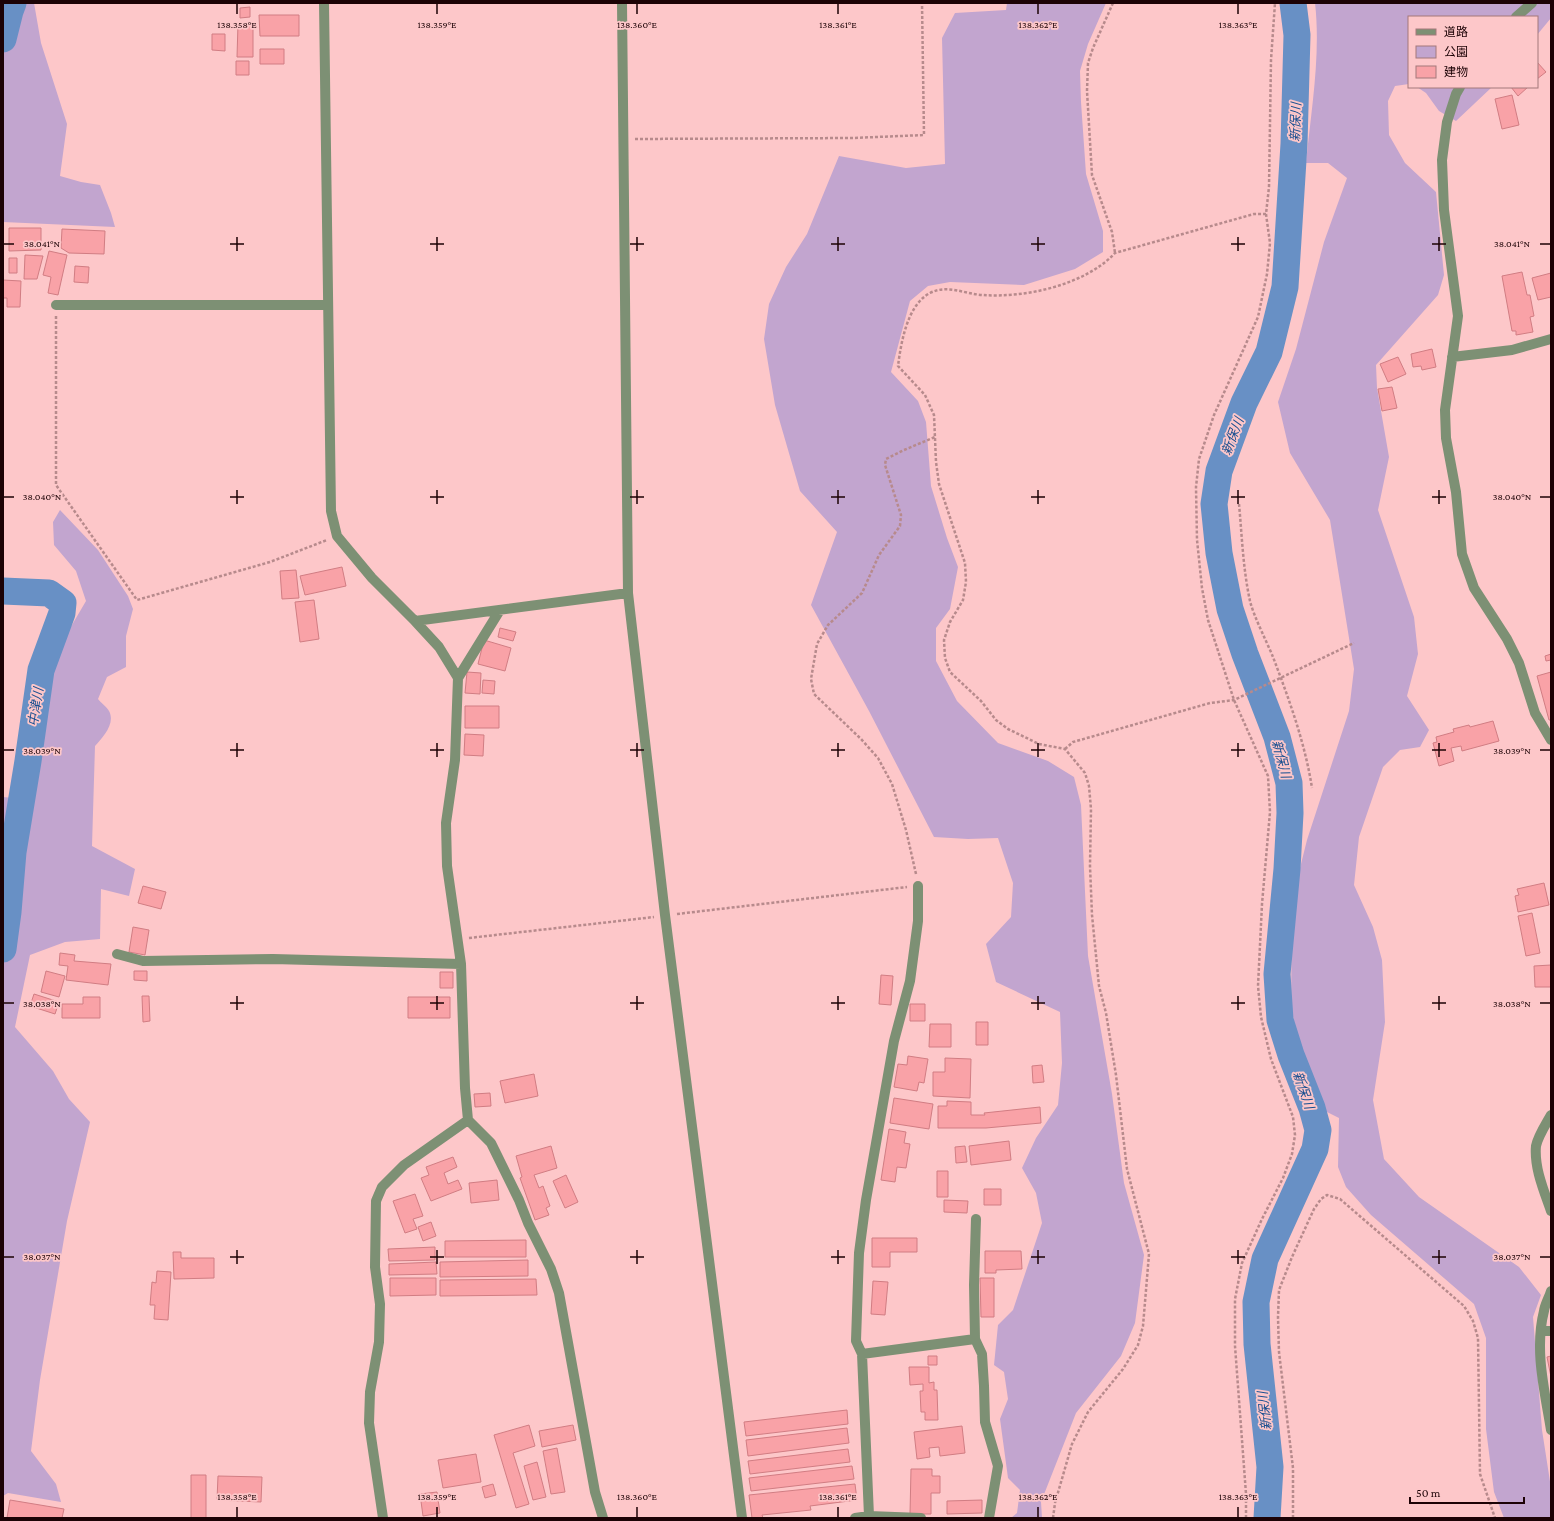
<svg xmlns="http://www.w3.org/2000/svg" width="1554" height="1521" font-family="'Crimson Pro','Noto Sans JP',serif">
<rect width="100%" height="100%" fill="#fdc7c9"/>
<!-- green -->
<path fill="#c2a5cf" d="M3,3H34L41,43L67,124L60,176L81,182L100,185L111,213L115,227L3,222Z
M1007,3H1106L1088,44L1080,71L1081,102L1086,174L1103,231V252L1075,269L1024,285L950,282L928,286L910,301L891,372L918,401L926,422L931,486L947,538L958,567L950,609L936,628V661L957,701L998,743L1048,761L1074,777L1081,805L1088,956L1112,1094L1124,1183L1144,1255L1135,1323L1121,1356L1076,1413L1041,1502L1042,1518H1011L1017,1513L1020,1490L1008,1478L1000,1419L1008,1399L1004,1372L994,1365L998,1325L1013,1310L1042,1223L1036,1193L1022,1168L1036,1138L1058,1105L1062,1063L1060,1012L996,982L986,944L1011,917L1013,883L998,838L968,839L934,837L869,711L811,605L837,532L800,491L775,405L764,339L769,304L786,267L807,234L839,156L906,168L945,164L942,38L955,13L1006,10Z
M1315,3H1551V18L1537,35V17H1409V84L1395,86L1388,101L1389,135L1405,163L1436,192L1444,275L1438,295L1376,365L1377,388L1389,457L1378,510L1414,617L1418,654L1407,696L1429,730L1420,747L1400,750L1383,767L1359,837L1354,885L1373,927L1382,960L1385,1022L1373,1100L1384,1159L1419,1197L1519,1267L1541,1295L1533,1317L1542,1430L1551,1488V1518H1504L1494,1492L1486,1429V1338L1474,1304L1371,1215L1346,1187L1338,1167L1339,1118L1323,1110L1301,1052L1291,1008L1292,900L1307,840L1349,711L1354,669L1330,520L1290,453L1278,402L1296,349L1324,242L1347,178L1328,163H1306C1311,111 1321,55 1315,3Z
M1417,87H1492L1456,121L1439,111L1426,93Z
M60,510L98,550L128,596L133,609L126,636V667L107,677L98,699C101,703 107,707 109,711C116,724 102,738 95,746L92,846L135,869L129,896L101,889L100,939L65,942L30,955L15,1027L53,1071L69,1099L90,1122L67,1221L40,1380L31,1451L56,1484L61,1502L8,1493L3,1496V797L13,798L31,695L86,601L76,571L54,545L53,522Z"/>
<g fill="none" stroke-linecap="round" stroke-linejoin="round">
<!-- river -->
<path stroke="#6890c5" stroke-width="27" d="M3,39L10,11L13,3
M3,591L49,593L63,603L62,613L41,670L28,761L13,852L8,912L3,949
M1267,1518L1270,1467L1257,1344L1256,1302L1265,1259L1315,1149L1318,1130L1312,1108L1291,1055L1280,1020L1277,974L1287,869L1290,813L1289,783L1277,737L1245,654L1230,609L1219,553L1214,504L1219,471L1244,403L1269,352L1285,287L1294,144L1297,35L1293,3"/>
</g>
<!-- building -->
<path fill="#f9a2a7" stroke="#d17d83" d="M250,7V17L240,18V8Z
M259,15H299V36H260Z
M238,24L253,25V57H237Z
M212,34H225V51L212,50Z
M260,49H284V64H260Z
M236,61H249V75H236Z
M1537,62L1546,72L1537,79Z
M1511,87H1528L1518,96Z
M1512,95L1519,125L1502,129L1495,99Z
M9,228H41V250L9,251Z
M62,229L105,231L104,254L69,253L61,248Z
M49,251L67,255L58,295L48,293L51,277L43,275Z
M25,255L43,256L37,279H24Z
M9,258H17V273H9Z
M75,266L89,267L88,283L74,282Z
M1522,272L1527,295H1530L1534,316L1530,317L1533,332L1516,335V331H1512L1502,276Z
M1551,273V297L1538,300L1532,278Z
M3,280L21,281L20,307H7V298H3Z
M1432,349L1436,367L1422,370L1421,366L1413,367L1411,354Z
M1398,357L1406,374L1388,382L1380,364Z
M1392,387L1397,408L1382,411L1378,389Z
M342,567L346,586L305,595L300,576Z
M296,570L299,598L282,599L280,571Z
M314,600L319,639L300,642L295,602Z
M500,628L516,632L513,641L498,637Z
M484,640L511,648L505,671L478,664Z
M1551,654V660L1546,661L1545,656Z
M467,672L481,673L480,694L465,693Z
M1551,672V720H1549L1537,676Z
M483,680L495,681L494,694L482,693Z
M465,706H499V728H465Z
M1493,721L1499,741L1462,751L1461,746L1451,748L1454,761L1439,766L1433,743L1437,742L1436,737L1454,732L1453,729L1469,725L1470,727Z
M465,734L484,735L483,756L464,755Z
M1544,883L1549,905L1518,912L1515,896L1519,895L1517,889Z
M143,886L166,892L161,909L138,903Z
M1532,913L1540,953L1526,956L1518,916Z
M133,927L149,930L145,955L129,952Z
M60,953L75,955L74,961L111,964L108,985L66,980L68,966L59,965Z
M1551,965V987H1535L1534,966Z
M46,971L65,976L59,997L41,992Z
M134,971H147V981L134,980Z
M440,972H453V988H440Z
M881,975L893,976L891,1005L879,1004Z
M34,994L59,1002L55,1014L30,1006Z
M142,996H149L150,1021L143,1022Z
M83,997H100V1018H62V1004H83Z
M408,997H450V1018H408Z
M910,1004H925V1021H910Z
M976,1022H988V1045H976Z
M930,1024H951V1047H929Z
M908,1056L928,1059L924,1083L919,1082L917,1091L894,1087L898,1064L907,1065Z
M945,1058L971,1059L970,1098L933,1096V1072H945Z
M1042,1065L1044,1082L1033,1083L1032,1066Z
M534,1074L538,1096L505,1103L500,1081Z
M490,1093L491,1106L475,1107L474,1094Z
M894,1098L933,1104L929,1129L890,1123Z
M947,1101L971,1102V1115H985L984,1113L1040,1107L1041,1123L986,1128H938V1106H947Z
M889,1129L906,1132L904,1143L910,1144L906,1168L897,1167L895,1182L881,1180Z
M1009,1141L1011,1160L971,1165L969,1146Z
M551,1146L557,1168L534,1175L539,1188L543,1186L550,1206L546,1208L549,1215L535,1220L520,1178L522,1177L516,1156Z
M965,1146L967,1162L956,1163L955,1147Z
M453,1157L457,1167L444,1173L448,1184L458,1180L462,1189L431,1201L421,1178L429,1175L426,1167Z
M937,1171H948V1197H937Z
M566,1175L578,1202L565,1208L553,1181Z
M497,1180L499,1200L471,1203L469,1183Z
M984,1189H1001V1205H984Z
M415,1194L423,1216L413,1219L417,1229L405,1233L393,1201Z
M944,1200L968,1201L967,1213L944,1212Z
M431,1222L436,1236L423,1241L418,1227Z
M872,1238H917V1252H890V1267H872Z
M526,1240V1257H445V1241Z
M435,1247V1260L389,1261L388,1249Z
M985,1251H1021L1022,1269L996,1270V1273H985Z
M173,1252H181V1258H214V1278L174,1279Z
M528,1260V1276L440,1277V1262Z
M436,1262L437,1274L389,1275V1264Z
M157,1271L171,1272L168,1320L154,1319L155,1305H150L152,1282L156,1283Z
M390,1278H436V1295L390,1296Z
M980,1278H994V1317H981Z
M536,1279L537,1295L440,1296V1280Z
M873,1281L888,1282L885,1315L871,1314Z
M928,1356H937V1365H928Z
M1551,1356V1377L1547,1357Z
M909,1367H929V1383L934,1382V1390H937L938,1420H925V1412H921L920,1391H923V1384L910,1385Z
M847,1410L848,1424L746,1436L744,1422Z
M529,1425L535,1446L513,1453L529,1504L516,1508L494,1435Z
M573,1425L576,1440L542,1447L539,1431Z
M962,1426L965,1453L940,1456L939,1447L929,1448L930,1457L917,1459L914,1432Z
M847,1428L849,1443L748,1456L746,1440Z
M557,1448L565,1492L551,1494L543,1451Z
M848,1449L850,1462L750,1474L748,1461Z
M476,1454L481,1482L443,1488L438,1460Z
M537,1462L546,1497L533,1500L524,1466Z
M852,1466L854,1479L751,1491L749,1478Z
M911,1469H932V1476H940V1493H931V1514H910Z
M191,1475H206V1518H191Z
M218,1476L262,1477L261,1502L217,1500Z
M493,1484L496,1495L485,1498L482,1487Z
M855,1484L857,1500L810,1506L811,1510L762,1515L763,1518H752L749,1495Z
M437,1492L440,1513L423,1516L420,1494Z
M10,1500L64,1509L62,1518H7Z
M982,1500V1513L947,1514V1501Z"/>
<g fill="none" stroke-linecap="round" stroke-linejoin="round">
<!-- path -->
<path stroke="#b78a8c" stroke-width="2.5" stroke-dasharray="3 2" stroke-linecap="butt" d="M1113,3L1093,48L1088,63L1087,91L1092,175L1112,232L1115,253
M635,139L853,138L924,135L922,3
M56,316V485L137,600L270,562L327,540
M1239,504C1242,536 1243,569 1250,601C1254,617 1266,640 1273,657C1289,699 1305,743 1312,788
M1065,749L1073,742L1210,703L1234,700L1354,643
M916,874L906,830L892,784L878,758L861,739L814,694L811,679L817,644L828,625L862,593L879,555L900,526L901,515L885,465L886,459L904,450L935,437
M677,914L907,887
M469,938L654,917
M1053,1518L1055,1503L1072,1444L1088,1412L1123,1369L1138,1345L1143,1326L1149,1254L1127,1169L1116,1075L1106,1013L1099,986L1092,915L1090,866L1091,809L1089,786L1085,773L1065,749L1039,744L1008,729L996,720L981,701L950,672L945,658L944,640L950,622L963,600L966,582L965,563L939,484L936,462L934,415L925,395L898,366C901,343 907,305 930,293C948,284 964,294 983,295C1026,298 1085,285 1115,253L1254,214H1266
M1246,1518V1494L1235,1346V1299L1242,1263L1262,1219L1283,1178L1292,1154L1295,1135L1293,1117L1271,1059L1261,1017L1258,986L1262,904L1270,812L1268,776L1234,700L1208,620L1202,588L1197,540L1196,487L1199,459L1214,415L1258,317L1267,274L1270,243L1266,214L1269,187L1271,60L1275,3
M1293,1518V1468L1279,1352L1278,1317L1279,1290L1292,1257L1314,1209L1321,1199L1327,1195L1340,1199L1464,1306L1473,1321L1478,1338L1480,1474L1495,1518"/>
<!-- minor -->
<path stroke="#7d9074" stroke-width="10" d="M324,3L331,511L337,536L372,578L415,621L439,647L458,678
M622,3L628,593L665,915L742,1518
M1516,17L1532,3
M1460,87L1456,94L1447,122L1442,160L1444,210L1458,316L1445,410L1446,438L1456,492L1462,554L1474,588L1507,639L1519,663L1535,713L1551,740
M56,305H327
M1452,357L1512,350L1551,339
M500,610L458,678L455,760L446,823L447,866L461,964L465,1088L468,1120L491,1143L519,1200L528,1223L551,1269L559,1293L595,1492L603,1518
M415,621L628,593
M117,954L143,961L273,959L461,964
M1551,1115C1546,1124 1538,1136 1536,1146C1534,1168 1544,1191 1551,1211
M1551,1291C1549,1298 1545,1304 1544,1311C1534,1350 1545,1392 1551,1430
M1541,1331H1551
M975,1339L974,1285L976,1219
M862,1354L975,1339L982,1354L984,1386L985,1422L998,1466L989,1518
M869,1516L862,1354L856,1341L859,1253L866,1200L894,1041L910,981L918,921V886
M383,1518L369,1423L370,1392L379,1342L380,1304L375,1267L376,1201L382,1187L404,1165L468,1120
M855,1518L869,1516L921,1518"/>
</g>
<!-- ticks -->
<path fill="none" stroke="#1c0205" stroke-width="1.5" d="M237,4V14M437,4V14M637,4V14M838,4V14M1038,4V14M1238,4V14M237,237V251M437,237V251M637,237V251M838,237V251M1038,237V251M1238,237V251M1439,237V251M4,244H14M230,244H244M430,244H444M630,244H644M831,244H845M1031,244H1045M1231,244H1245M1432,244H1446M1540,244H1550M237,490V504M437,490V504M637,490V504M838,490V504M1038,490V504M1238,490V504M1439,490V504M4,497H14M230,497H244M430,497H444M630,497H644M831,497H845M1031,497H1045M1231,497H1245M1432,497H1446M1540,497H1550M237,743V757M437,743V757M637,743V757M838,743V757M1038,743V757M1238,743V757M1439,743V757M4,750H14M230,750H244M430,750H444M630,750H644M831,750H845M1031,750H1045M1231,750H1245M1432,750H1446M1540,750H1550M237,996V1010M437,996V1010M637,996V1010M838,996V1010M1038,996V1010M1238,996V1010M1439,996V1010M4,1003H14M230,1003H244M430,1003H444M630,1003H644M831,1003H845M1031,1003H1045M1231,1003H1245M1432,1003H1446M1540,1003H1550M237,1250V1264M437,1250V1264M637,1250V1264M838,1250V1264M1038,1250V1264M1238,1250V1264M1439,1250V1264M4,1257H14M230,1257H244M430,1257H444M630,1257H644M831,1257H845M1031,1257H1045M1231,1257H1245M1432,1257H1446M1540,1257H1550M237,1507V1517M437,1507V1517M637,1507V1517M838,1507V1517M1038,1507V1517M1238,1507V1517"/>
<g text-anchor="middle" stroke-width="3.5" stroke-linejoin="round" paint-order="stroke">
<!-- water labels -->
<g font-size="13" font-style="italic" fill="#194f90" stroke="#fdc7c9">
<text transform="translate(1295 122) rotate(-88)" y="5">新保川</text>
<text transform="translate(1232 436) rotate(-69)" y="5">新保川</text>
<text transform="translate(35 707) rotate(-81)" y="5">中津川</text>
<text transform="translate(1282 759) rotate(75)" y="5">新保川</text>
<text transform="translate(1304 1090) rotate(71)" y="5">新保川</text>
<text transform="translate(1264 1411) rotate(-96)" y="5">新保川</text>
</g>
</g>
<g font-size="10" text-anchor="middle" fill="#1c0205" stroke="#fdc7c9" stroke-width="3.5" stroke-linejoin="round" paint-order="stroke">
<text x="237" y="28">138.358°E</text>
<text x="437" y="28">138.359°E</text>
<text x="637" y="28">138.360°E</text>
<text x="838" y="28">138.361°E</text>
<text x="1038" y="28">138.362°E</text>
<text x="1238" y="28">138.363°E</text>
<text x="42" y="247">38.041°N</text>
<text x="1512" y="247">38.041°N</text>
<text x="42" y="500">38.040°N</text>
<text x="1512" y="500">38.040°N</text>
<text x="42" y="754">38.039°N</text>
<text x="1512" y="754">38.039°N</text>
<text x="42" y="1007">38.038°N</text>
<text x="1512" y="1007">38.038°N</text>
<text x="42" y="1260">38.037°N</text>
<text x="1512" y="1260">38.037°N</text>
<text x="237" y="1500">138.358°E</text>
<text x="437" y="1500">138.359°E</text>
<text x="637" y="1500">138.360°E</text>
<text x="838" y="1500">138.361°E</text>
<text x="1038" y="1500">138.362°E</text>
<text x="1238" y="1500">138.363°E</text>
</g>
<!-- border -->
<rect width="1554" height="1521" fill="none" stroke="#1c0205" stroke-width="8"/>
<!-- legend -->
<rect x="1408" y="16" width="130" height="72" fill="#fdc7c9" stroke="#a3787b"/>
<rect x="1416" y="29" width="20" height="6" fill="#7d9074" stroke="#a3787b"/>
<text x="1444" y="36" font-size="12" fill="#1c0205">道路</text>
<rect x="1416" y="46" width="20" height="12" fill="#c2a5cf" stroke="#a3787b"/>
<text x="1444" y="56" font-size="12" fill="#1c0205">公園</text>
<rect x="1416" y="66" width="20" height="12" fill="#f9a2a7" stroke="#a3787b"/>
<text x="1444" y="76" font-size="12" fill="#1c0205">建物</text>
<!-- scale -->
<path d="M1410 1497v6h114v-6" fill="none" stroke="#1c0205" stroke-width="2"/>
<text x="1416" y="1497" font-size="12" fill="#1c0205" stroke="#fdc7c9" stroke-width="3" paint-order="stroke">50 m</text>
</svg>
